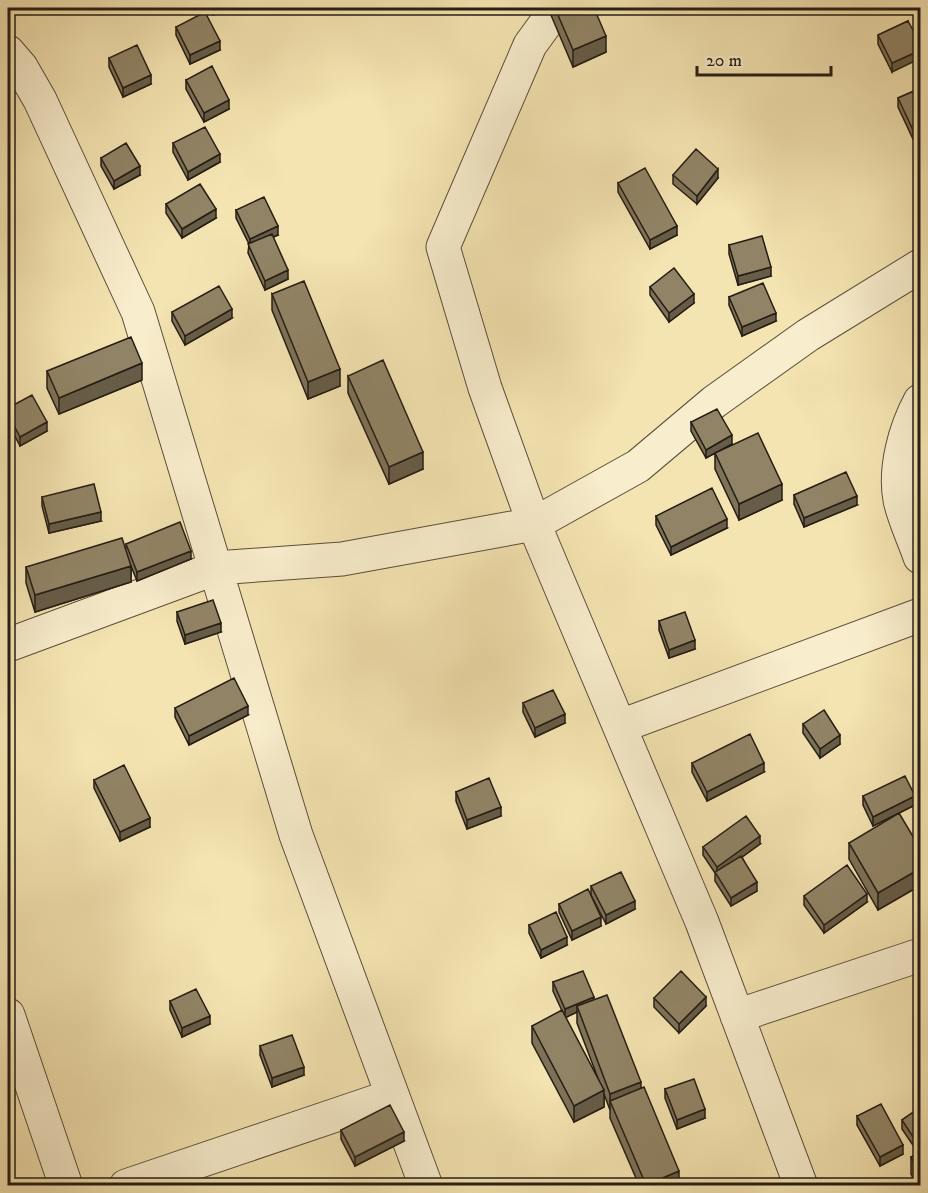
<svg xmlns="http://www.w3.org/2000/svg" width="928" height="1193" font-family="'IM FELL DW Pica',serif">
<rect width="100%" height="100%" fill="#f4e4b1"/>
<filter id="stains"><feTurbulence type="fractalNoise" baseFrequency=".00333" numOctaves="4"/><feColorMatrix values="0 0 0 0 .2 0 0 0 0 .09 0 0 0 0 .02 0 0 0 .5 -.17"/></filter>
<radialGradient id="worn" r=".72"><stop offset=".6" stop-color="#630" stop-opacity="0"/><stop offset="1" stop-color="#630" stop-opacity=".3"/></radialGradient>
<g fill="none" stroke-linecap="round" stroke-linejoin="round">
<!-- minor casing -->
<g stroke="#594f3b" stroke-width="35">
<path id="minor" d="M557,8L530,45L443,247L485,388L534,524L702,922L801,1186
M8,52L21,67L40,100L138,312L296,835L426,1186
M920,401C905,429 894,468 900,500C904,519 914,539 920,557
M8,645L216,568L342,559L534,524L638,466L714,402L808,335L920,266
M621,726L920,615
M8,1015L66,1186
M737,1016L920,955
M126,1186L392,1096"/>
</g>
<!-- minor -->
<use href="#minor" stroke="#f8edcc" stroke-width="33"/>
</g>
<!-- wall -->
<path fill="#7d7258" stroke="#251d14" stroke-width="1.5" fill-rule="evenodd" d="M548,8H594L606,52L573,67Z
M908,21L892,72L878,44V35Z
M176,27L220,50L190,64L176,35Z
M109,58L151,84L123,97L109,67Z
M186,80L229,109L204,122L186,89Z
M921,88V136L913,139L898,107V98Z
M173,143L220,162L188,180L173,152Z
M101,158L140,175L114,189L101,166Z
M673,175L718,178L697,204L673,184Z
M618,183L677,235L650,249L618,192Z
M166,204L216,218L182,238L166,213Z
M236,210L278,235L273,237L288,279L265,290L248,253L249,244L236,218Z
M729,245L771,276L738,285L729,254Z
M650,287L694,303L669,322L650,295Z
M272,294L340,386L308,399L272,310Z
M729,297L776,321L742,336L729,305Z
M172,312L232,318L185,345L172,321Z
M47,371L142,380L59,414L47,388Z
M348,376L423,469L389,484L348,393Z
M8,408L47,431L20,446L8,423Z
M691,422L732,444L722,450L782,500L739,520L715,469V453L706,458L691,431Z
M8,478L11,498V506L8,507Z
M794,495L857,505L804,527L794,504Z
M42,497L101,521L49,533L42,506Z
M656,516L727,528L671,555L656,525Z
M126,544L191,559L137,581L131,566V582L35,612L26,583V567L126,548Z
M177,612L221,632L185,644L177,621Z
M659,621L695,649L669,658L659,630Z
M523,703L565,723L535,737L523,712Z
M175,708L248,715L189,745L175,717Z
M803,724L840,744L820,758L803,733Z
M692,763L764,772L707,801L692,772Z
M94,780L150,827L120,841L94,788Z
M456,792L501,816L467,829L456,801Z
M863,796L915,805L873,826L863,805Z
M849,843L921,850V885L878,910L849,859Z
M760,844L742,857L757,891L731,906L715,881V873L703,855V847Z
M591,886L635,909L606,924L591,895Z
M804,896L867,902L824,933L804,905Z
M559,904L601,926L572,940L559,912Z
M529,925L567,945L541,958L529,933Z
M553,982L594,1000L641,1088L679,1185H639L610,1118V1110L604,1094V1107L574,1122L532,1043V1026L563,1013L553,991ZM577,1012V1023L599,1081L565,1017Z
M654,998L706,1006L679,1033L654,1007Z
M170,1001L210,1024L182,1037L170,1010Z
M260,1046L304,1075L272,1087L260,1055Z
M665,1089L705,1118L677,1129L665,1098Z
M921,1107V1185H916L911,1174V1157L919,1154L902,1129V1120Z
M857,1116L903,1154L880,1166L857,1125Z
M341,1130L404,1141L355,1166L341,1139Z"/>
<!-- shaded-wall -->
<path fill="#665c47" stroke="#251d14" stroke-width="1.5" d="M213,8H235L213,15Z
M606,36V52L573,67V50Z
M220,41V50L190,64V55Z
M921,50V58L892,72V63Z
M151,75V84L123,97V88Z
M229,100V109L204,122V113Z
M921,127V136L913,139V130Z
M220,154V162L188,180V172Z
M140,166V175L114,189V181Z
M718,169V178L697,204V196Z
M216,209V218L182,238V229Z
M278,226V235L250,248V239Z
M677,226V235L650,249V240Z
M771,267V276L738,285V276Z
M288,270V279L265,290V281Z
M694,294V303L669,322V313Z
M232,309V318L185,345V336Z
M776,313V321L742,336V327Z
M142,363V380L59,414V398Z
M340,369V386L308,399V382Z
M47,422V431L20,446V437Z
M732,435V444L706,458V450Z
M423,452V469L389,484V467Z
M782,484V500L739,520V504Z
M857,496V505L804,527V518Z
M101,512V521L49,533V524Z
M727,519V528L671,555V547Z
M191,551V559L137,581V572Z
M131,566V582L35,612V595Z
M221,623V632L185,644V635Z
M695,640V649L669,658V650Z
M248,706V715L189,745V736Z
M565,714V723L535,737V728Z
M840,735V744L820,758V749Z
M764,763V772L707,801V792Z
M915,796V805L873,826V817Z
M501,807V816L467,829V820Z
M150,818V827L120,841V832Z
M760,836V844L717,875V867Z
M921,868V885L878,910V893Z
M757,882V891L731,906V898Z
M867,894V902L824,933V925Z
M635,901V909L606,924V915Z
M601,917V926L572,940V931Z
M567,937V945L541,958V950Z
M594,997V1005L577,1006V1012L565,1018V1009Z
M706,997V1006L679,1033V1024Z
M210,1016V1024L182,1037V1028Z
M304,1067V1075L272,1087V1078Z
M641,1082V1099L610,1101V1110V1094Z
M604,1090V1107L574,1122V1106Z
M705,1109V1118L677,1129V1120Z
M404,1132V1141L355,1166V1157Z
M903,1145V1154L880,1166V1157Z
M679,1171V1185H646Z"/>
<!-- building -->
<path fill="#918466" stroke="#251d14" stroke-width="1.5" d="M555,8H594L606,36L573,50Z
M205,12L220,41L190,55L176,27Z
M908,21L921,45V50L892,63L878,35Z
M137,45L151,75L123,88L109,58Z
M212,66L229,100L204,113L186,80Z
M921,88V127L913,130L898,98Z
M205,127L220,154L188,172L173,143Z
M126,143L140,166L114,181L101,158Z
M696,149L718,169L697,196L673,175Z
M645,168L677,226L650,240L618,183Z
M200,184L216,209L182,229L166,204Z
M264,197L278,226L250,239L236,210Z
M272,234L288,270L265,281L248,244Z
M762,236L771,267L738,276L729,245Z
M674,268L694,294L669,313L650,287Z
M304,281L340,369L308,382L272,294Z
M763,283L776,313L742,327L729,297Z
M219,286L232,309L185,336L172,312Z
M131,337L142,363L59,398L47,371Z
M383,360L423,452L389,467L348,376Z
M32,395L47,422L20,437L8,414V408Z
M717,409L732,435L706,450L691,422Z
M758,433L782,484L739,504L715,453Z
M846,472L857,496L804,518L794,495Z
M8,478L11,498H8Z
M94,484L101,512L49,524L42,497Z
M712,488L727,519L671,547L656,516Z
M180,522L191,551L137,572L126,544Z
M122,538L131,566L35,595L26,567Z
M213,600L221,623L185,635L177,612Z
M685,612L695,640L669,650L659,621Z
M234,678L248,706L189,736L175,708Z
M553,690L565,714L535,728L523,703Z
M824,710L840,735L820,749L803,724Z
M750,734L764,763L707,792L692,763Z
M124,765L150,818L120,832L94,780Z
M905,776L915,796L873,817L863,796Z
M489,778L501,807L467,820L456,792Z
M899,813L921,850V868L878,893L849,843Z
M746,816L760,836L717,867L703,847Z
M741,856L757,882L731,898L715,872Z
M847,865L867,894L824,925L804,896Z
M621,872L635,901L606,915L591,886Z
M588,889L601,917L572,931L559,904Z
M556,912L567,937L541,950L529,925Z
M583,971L594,997L565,1009L553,982Z
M681,971L706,997L679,1024L654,998Z
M196,989L210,1016L182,1028L170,1001Z
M607,995L641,1082L610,1094L577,1006Z
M562,1010L604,1090L574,1106L532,1026Z
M292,1035L304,1067L272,1078L260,1046Z
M694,1079L705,1109L677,1120L665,1089Z
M644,1087L679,1171L646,1185L610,1101Z
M881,1104L903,1145L880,1157L857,1116Z
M390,1105L404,1132L355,1157L341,1130Z
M921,1107V1145L919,1146L902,1120Z
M921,1153V1179L911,1157Z"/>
<!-- margin -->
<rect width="928" height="1193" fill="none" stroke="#f4e4b1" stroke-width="30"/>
<rect x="9" y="9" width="910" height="1175" fill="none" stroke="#251d14" stroke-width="3"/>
<rect x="15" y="15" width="898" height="1163" fill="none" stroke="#251d14" stroke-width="1.5"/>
<!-- scale -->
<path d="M697 66v9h134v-9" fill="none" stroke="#251d14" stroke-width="3"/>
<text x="706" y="66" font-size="18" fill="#251d14" stroke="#f8edcc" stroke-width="4.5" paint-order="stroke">20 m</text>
<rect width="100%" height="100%" filter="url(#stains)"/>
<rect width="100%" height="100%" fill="url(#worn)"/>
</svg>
